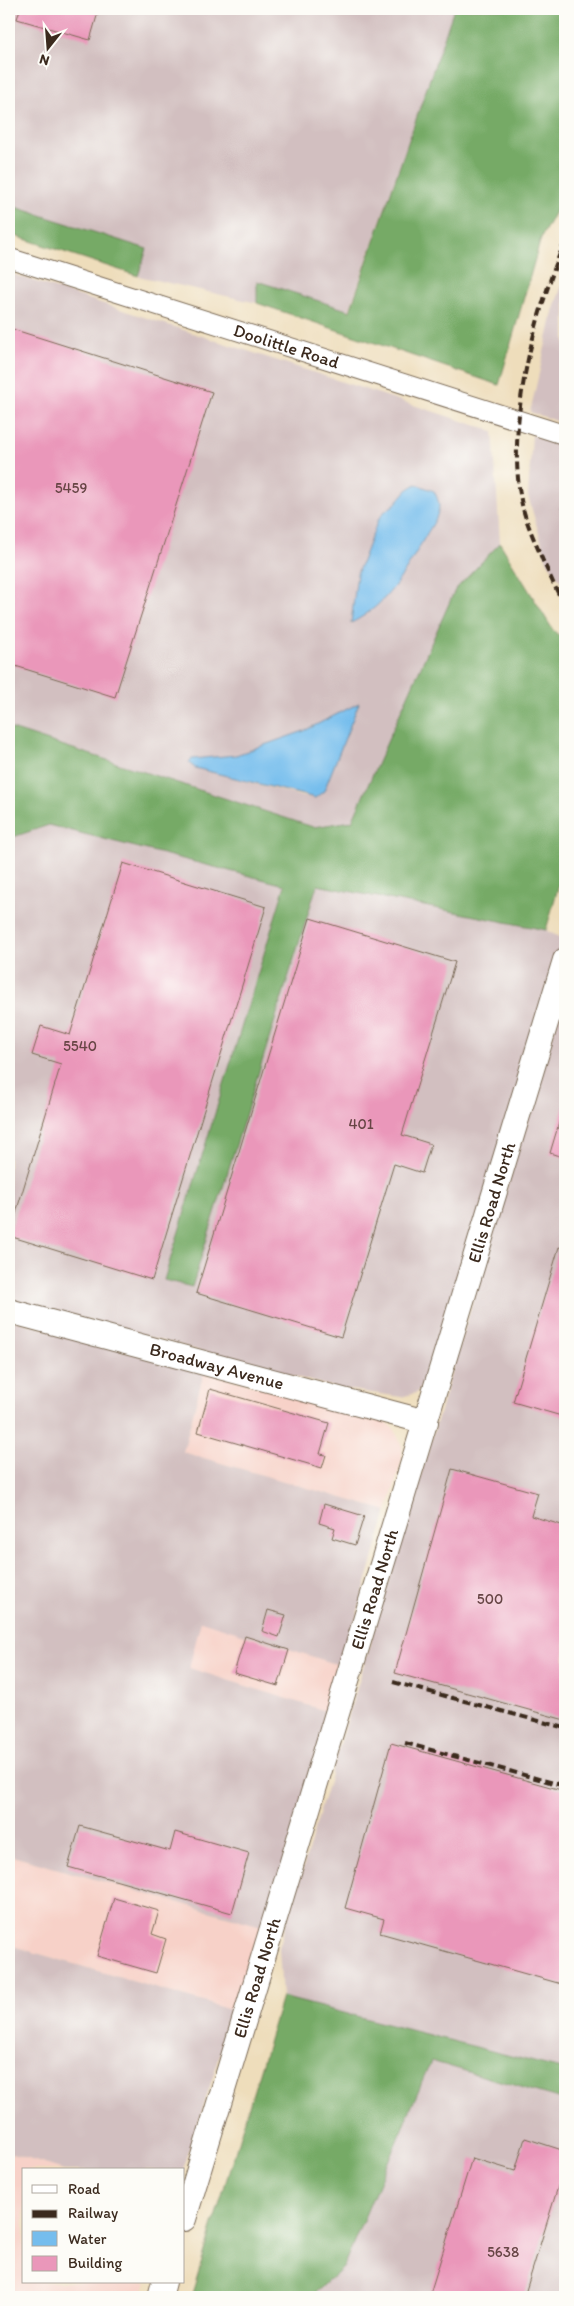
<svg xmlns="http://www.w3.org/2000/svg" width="574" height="2306" font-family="Itim,sans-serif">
<rect width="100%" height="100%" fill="#fdfcf7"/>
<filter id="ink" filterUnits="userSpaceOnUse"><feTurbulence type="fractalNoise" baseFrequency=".02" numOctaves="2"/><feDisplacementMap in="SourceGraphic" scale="10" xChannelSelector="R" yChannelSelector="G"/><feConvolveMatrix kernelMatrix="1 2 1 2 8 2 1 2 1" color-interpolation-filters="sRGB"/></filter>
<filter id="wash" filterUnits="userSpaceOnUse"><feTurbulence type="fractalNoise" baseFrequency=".0096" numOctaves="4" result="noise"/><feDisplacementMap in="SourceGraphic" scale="20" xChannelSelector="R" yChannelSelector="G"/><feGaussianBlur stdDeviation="1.12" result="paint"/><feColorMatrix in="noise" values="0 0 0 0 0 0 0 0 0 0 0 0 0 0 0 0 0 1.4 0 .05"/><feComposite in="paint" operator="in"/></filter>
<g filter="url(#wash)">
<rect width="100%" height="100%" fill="#edb"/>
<!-- built -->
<path fill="#f7d1c8" d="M204,1372L383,1420L395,1430L402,1447V1460L387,1511L183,1452Z
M201,1620L342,1666L329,1712L188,1668Z
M9,1855L265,1927L234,2011L9,1945Z
M12,2154L64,2170H24V2282H147L142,2297H9V2167Z"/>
<!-- industrial -->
<path fill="#d2bfc0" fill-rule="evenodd" d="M9,9H454L349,311L257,281V303L138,276L147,249L9,205Z
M9,273L493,431L500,543L455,590L352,821L313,827L9,728ZM407,490L403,576L384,512L395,504ZM359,704L324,791L316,798L304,797L195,768L189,763L192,759L236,755L304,731Z
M565,275V424L530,412L554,309Z
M532,435L565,445V588L547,561L528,496Z
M49,825L285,884L164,1280L192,1287L317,885L546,930L562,939L431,1377L416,1393L401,1397L336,1388L9,1299V854L13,837Z
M565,994V2070L282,1997L279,1948Z
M9,1319L204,1372L183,1452L387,1511L342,1666L201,1621L189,1668L329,1712L265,1927L9,1855Z
M9,1945L234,2011L183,2170H64L9,2153Z
M431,2061L565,2100V2297H311L343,2267Z"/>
<!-- forest -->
<path fill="#76aa66" stroke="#586a42" d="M454,9H565V193L541,238L499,385L257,303V281L350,311Z
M9,205L147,249L138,276L9,234Z
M500,543L553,630L565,641V863L546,930L317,885L192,1287L164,1280L285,885L49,825L13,837L9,854V728L313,827L352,821L455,590Z
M282,1997L565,2070V2100L431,2061L343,2267L311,2297H191Z"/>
<!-- water -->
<path fill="#75bded" stroke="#587486" d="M416,484L434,491C436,495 439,501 439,506C439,517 430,528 425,537C405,572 388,605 351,623L357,574L378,520L384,512L395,504L407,490Z
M359,703L324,791L315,798L195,768L189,763L192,759L236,755L304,731Z"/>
<g id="blocks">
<!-- building -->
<path fill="#ea97ba" d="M20,9H99L90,40L17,19Z
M9,328L212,392L115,697L9,664Z
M565,371V383L561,382Z
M565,495V510L561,509Z
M123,863L266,907L152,1280L9,1236L61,1064L32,1055L41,1026L70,1035Z
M310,918L455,962L402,1135L431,1144L422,1173L394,1164L341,1337L196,1293Z
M565,1103V1158L550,1153Z
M559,1247L565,1249V1417L513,1402Z
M210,1389L329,1423L320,1454L326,1455L322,1468L198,1432Z
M452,1469L538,1493L531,1516L565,1526V1720L395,1673Z
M324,1504L364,1516L355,1545L332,1538L335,1528L319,1523Z
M268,1610L286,1615L279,1637L262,1631Z
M245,1636L289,1650L278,1686L234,1673Z
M391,1743L565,1791V1985L380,1933L384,1919L345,1908Z
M80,1826L170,1851L175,1832L249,1853L232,1913L68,1867Z
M114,1898L159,1911L152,1934L166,1939L156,1973L97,1956Z
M525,2138L565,2151V2164L524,2297H429L472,2158L515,2171Z"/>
</g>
</g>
<g filter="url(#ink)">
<use href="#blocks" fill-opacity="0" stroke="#7a6955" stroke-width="1"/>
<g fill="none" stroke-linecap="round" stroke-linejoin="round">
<!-- minor casing -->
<g stroke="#7a6955" stroke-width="21">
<g id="minor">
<path id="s1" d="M9,258L565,435"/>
</g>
</g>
<!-- tertiary casing -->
<g stroke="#7a6955" stroke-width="26">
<g id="tertiary">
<path id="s2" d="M9,1311L426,1422"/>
<path id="s3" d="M184,2219L565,960"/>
<path d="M160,2297L164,2282"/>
</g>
</g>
<!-- minor -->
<use href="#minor" stroke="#fff" stroke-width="19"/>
<!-- tertiary -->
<use href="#tertiary" stroke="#fff" stroke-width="24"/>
<!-- rail -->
<path stroke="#3b2a1e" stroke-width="4" stroke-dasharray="8 4" stroke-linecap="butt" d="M565,241C535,314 506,421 521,500C525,521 535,541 543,561C550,575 556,591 565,605
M393,1682L565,1728
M405,1743L565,1786"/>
</g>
</g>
<g text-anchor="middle" stroke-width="4" stroke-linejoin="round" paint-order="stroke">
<!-- number labels -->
<g font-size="15" fill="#674545">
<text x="71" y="493">5459</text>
<text x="80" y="1051">5540</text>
<text x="361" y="1129">401</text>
<text x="490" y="1604">500</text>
<text x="503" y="2257">5638</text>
</g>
<!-- street labels -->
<g font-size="18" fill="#3b2a1e" stroke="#fdfcf7">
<text dy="6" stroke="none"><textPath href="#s1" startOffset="291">Doolittle Road</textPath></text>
<text dy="6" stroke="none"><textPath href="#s3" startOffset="1062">Ellis Road North</textPath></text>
<text dy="6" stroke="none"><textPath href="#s2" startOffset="215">Broadway Avenue</textPath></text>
<text dy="6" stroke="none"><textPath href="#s3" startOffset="658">Ellis Road North</textPath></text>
<text dy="6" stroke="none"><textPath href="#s3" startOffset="252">Ellis Road North</textPath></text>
</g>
</g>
<!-- margin -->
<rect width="574" height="2306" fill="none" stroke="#fdfcf7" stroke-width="30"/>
<!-- legend -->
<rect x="22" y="2168" width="162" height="115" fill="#fdfcf7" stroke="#afa8a0"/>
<rect x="32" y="2185" width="25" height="8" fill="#ffffff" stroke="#afa8a0"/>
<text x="68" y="2194" font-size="15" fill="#3b2a1e">Road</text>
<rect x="32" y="2210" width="25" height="8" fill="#3b2a1e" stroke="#afa8a0"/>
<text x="68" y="2218" font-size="15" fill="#3b2a1e">Railway</text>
<rect x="32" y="2231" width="25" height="15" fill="#75bded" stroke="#afa8a0"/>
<text x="68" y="2244" font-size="15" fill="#3b2a1e">Water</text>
<rect x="32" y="2256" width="25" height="15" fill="#ea97ba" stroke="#afa8a0"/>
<text x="68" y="2268" font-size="15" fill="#3b2a1e">Building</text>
<!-- north arrow -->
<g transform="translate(48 48) rotate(197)" stroke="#fdfcf7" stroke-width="4" paint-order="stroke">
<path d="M0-4L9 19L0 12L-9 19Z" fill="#3b2a1e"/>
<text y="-8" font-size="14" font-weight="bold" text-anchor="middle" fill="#3b2a1e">N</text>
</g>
</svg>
